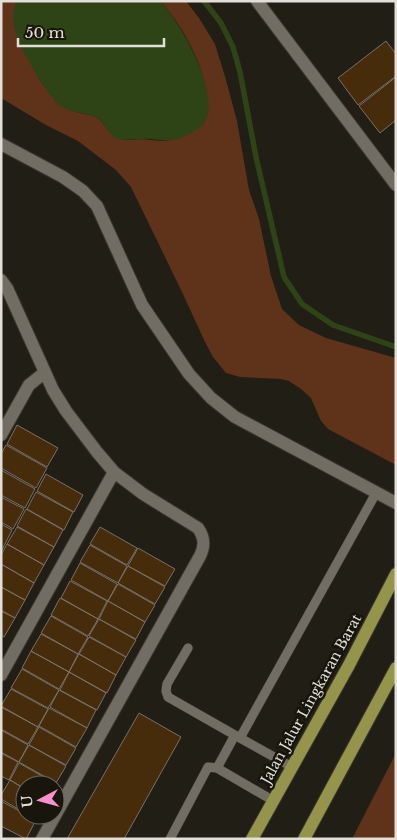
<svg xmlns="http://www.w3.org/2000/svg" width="397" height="840" font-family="'Libre Baskerville',serif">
<rect width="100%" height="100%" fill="#211e15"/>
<!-- green -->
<path fill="#5f321a" d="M1,1H17C9,17 19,44 28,58C38,77 50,101 70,110C78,113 88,114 96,117C106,123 108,134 121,139C128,141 143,138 151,140C168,142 176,140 190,132C194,129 200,127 203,124C207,120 207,115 208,110C209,74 184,26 160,1H186L199,18L215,44L226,80L237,121L249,190L259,219L271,276L282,309L299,325L326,338L396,358V465L328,429L321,421L311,398L301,389L289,381L281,379L240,377L226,373L213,357L205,342L182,292L131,187L116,170L78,141L46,125L1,98Z
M396,753V839H352Z"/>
<!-- water -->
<path fill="#2e4416" d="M17,1H160C181,23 217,87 207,118C204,125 197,130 191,133C177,141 166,141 151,139C143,138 122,141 117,139C108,134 105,122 96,117C86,113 76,113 66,109C51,102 36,73 27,58C18,41 7,20 17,1Z"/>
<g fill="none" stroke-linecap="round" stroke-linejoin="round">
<!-- stream -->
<path stroke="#2e4416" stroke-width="5.5" d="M204,1L221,23L233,47L240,72L256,157L284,277L302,304L333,325L396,347"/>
</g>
<!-- building -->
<path fill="#462c0b" stroke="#787067" d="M386,41L396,54V76L358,105L338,78Z
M396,77V120L380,133L359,106Z
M17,425L58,448L47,467L7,444Z
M6,445L47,468L36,488L1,468V454Z
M1,470L35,489L25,508L1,495Z
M46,474L83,495L74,512L37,491Z
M36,492L73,512L64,530L27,509Z
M1,497L24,509L13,529L1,522Z
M26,509L63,530L54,547L17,526Z
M1,524L12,530L2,550L1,549Z
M17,527L54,547L44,565L7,544Z
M100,527L137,548L127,565L90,544Z
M7,544L44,565L34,583L1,564V555Z
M90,545L127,566L118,583L80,562Z
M138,548L175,569L165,586L128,566Z
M80,563L117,584L108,601L71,580Z
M1,564L34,583L25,600L1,587Z
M128,566L165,587L155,604L118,583Z
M70,581L107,601L98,619L61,598Z
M118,584L155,605L145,622L108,601Z
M1,587L25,600L15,618L1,610Z
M60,598L98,619L88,636L51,615Z
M108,601L145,622L136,639L99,619Z
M1,611L15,618L4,637L1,635Z
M51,616L88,637L78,654L41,633Z
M99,619L136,640L126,657L89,636Z
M41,634L78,654L69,672L31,651Z
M89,637L126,657L116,675L79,654Z
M31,651L69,672L59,689L22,668Z
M79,654L116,675L107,693L69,672Z
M22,669L59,690L48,708L11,688Z
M69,672L106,693L97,710L60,690Z
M11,689L48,709L38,727L1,706Z
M59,690L96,710L87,728L50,707Z
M1,707L38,727L28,744L1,729Z
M49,708L87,728L76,747L39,726Z
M139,713L181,737L124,839H67Z
M39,727L76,748L66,765L29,745Z
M1,730L28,745L19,762L1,752Z
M29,745L66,766L56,783L19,762Z
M1,753L18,762L9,780L1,776Z
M19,763L56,784L55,786L25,785V789L10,780Z
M10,780L25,789V813L1,799V795Z
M1,801L36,820L26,839L1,826Z"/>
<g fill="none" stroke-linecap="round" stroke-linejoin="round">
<!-- service casing -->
<g stroke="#3a3732" stroke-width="10">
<path id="service" d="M188,648L167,684L166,691L168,697L240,738
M292,767L240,738L376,493
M217,768L235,735
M170,839L208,767L217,768L272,800"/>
</g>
<!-- minor casing -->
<g stroke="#3a3732" stroke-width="14">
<path id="minor" d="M257,1L396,185
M1,144L63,177L83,191L97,206L142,305L189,374L211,398L235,417L396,503
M1,280L7,288L53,390L66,411L97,452L114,472L143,494L198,528C205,538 205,546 200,556L42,839
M1,435L29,385L44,373
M1,675L114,472"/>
</g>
<!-- primary casing -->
<g stroke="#3a3732" stroke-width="14">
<path id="primary" d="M252,839L349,665L396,574
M304,839L396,668"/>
</g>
<!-- service -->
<use href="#service" stroke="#716d62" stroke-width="9"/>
<!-- minor -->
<use href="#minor" stroke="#716d62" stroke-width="12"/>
<!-- primary -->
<use href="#primary" stroke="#95944b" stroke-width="12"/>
</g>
<g text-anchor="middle" stroke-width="5" stroke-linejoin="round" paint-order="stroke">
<!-- street labels -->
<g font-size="14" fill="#e2dfd9" stroke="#18150c">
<text transform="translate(311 699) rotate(-61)" y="5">Jalan Jalur Lingkaran Barat</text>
</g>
</g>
<!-- border -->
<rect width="397" height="840" fill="none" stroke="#e2dfd9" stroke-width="5"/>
<!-- north arrow -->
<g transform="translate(40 800) rotate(264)"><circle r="24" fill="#18150c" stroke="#69665e"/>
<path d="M0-4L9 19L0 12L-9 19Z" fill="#f890cb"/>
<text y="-8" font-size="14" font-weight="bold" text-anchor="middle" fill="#e2dfd9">U</text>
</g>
<!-- scale -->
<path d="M18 38v8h146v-8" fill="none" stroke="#e2dfd9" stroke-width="2.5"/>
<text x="25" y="38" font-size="15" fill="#e2dfd9" stroke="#18150c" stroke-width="4" paint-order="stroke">50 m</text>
</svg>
